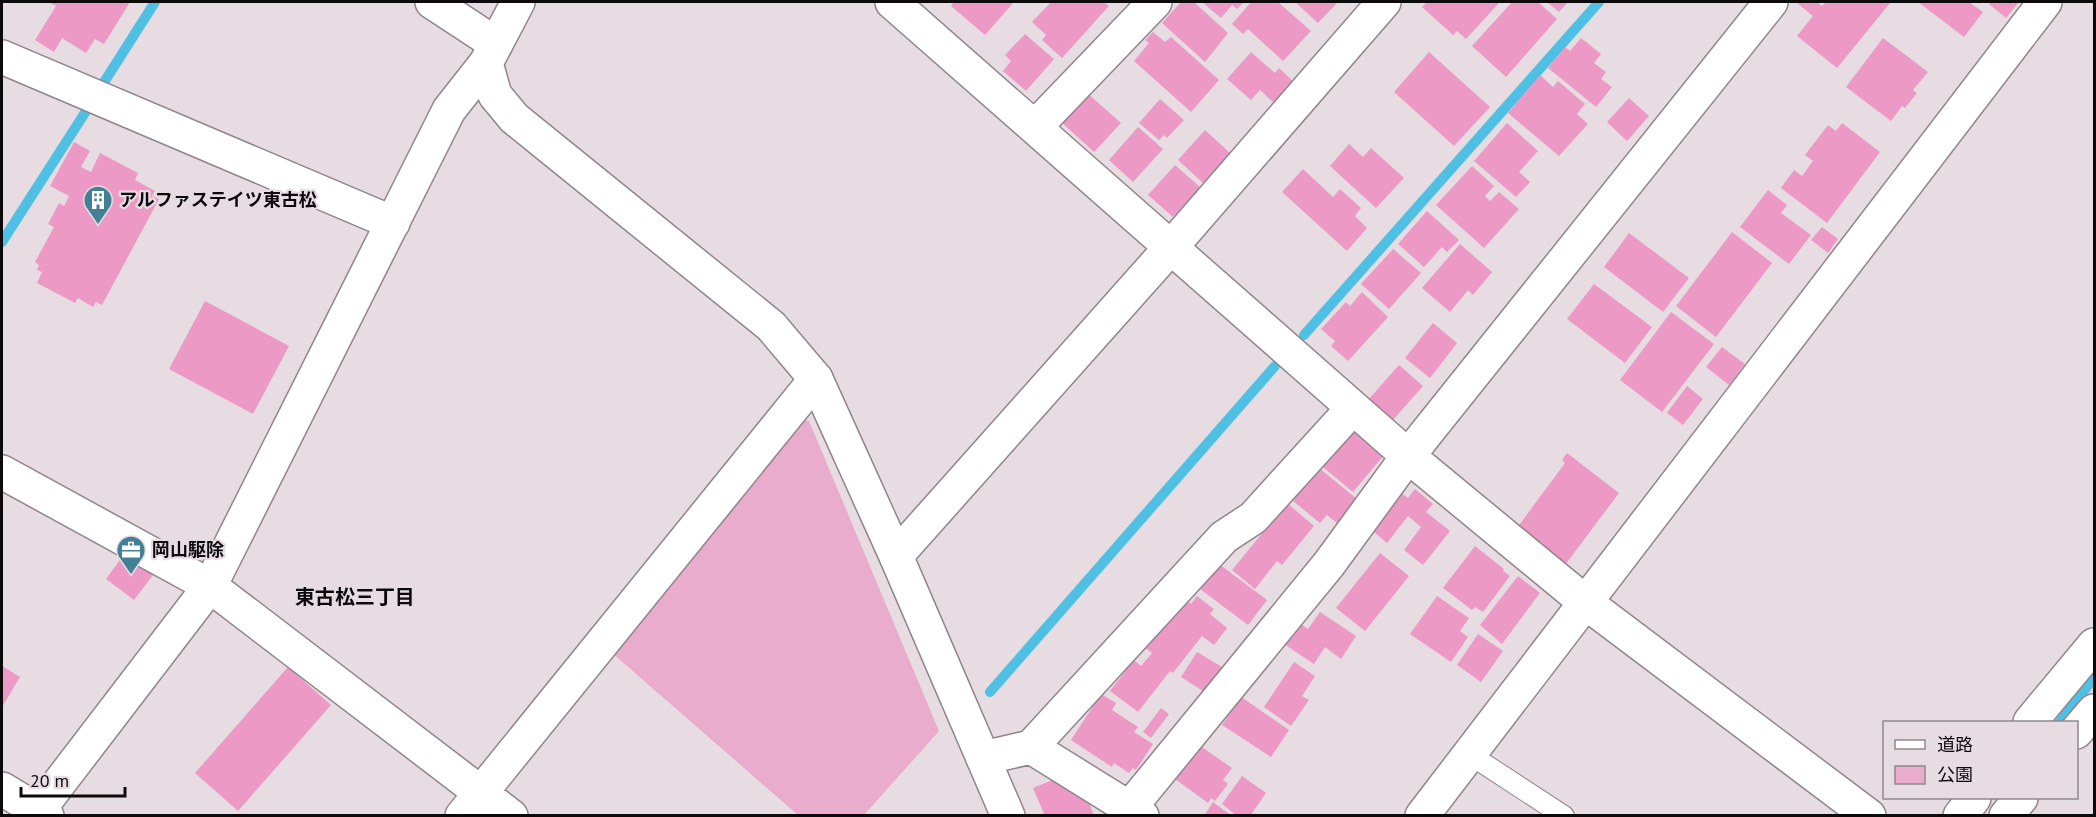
<svg xmlns="http://www.w3.org/2000/svg" width="2096" height="817" font-family="'PT Sans','Noto Sans JP',sans-serif">
<rect width="100%" height="100%" fill="#e6dce1"/>
<!-- green -->
<path fill="#e9accc" d="M799,419L809,421L939,731L864,815H798L612,653Z"/>
<g fill="none" stroke-linecap="round" stroke-linejoin="round">
<!-- stream -->
<path stroke="#4fc0e4" stroke-width="10" d="M101,87L155,2
M2,242L88,108
M1304,335L1599,2
M990,692L1275,366
M2060,722L2094,678"/>
</g>
<!-- building -->
<path fill="#ec99c6" d="M48,2H130L104,44L95,39L86,53L62,38L54,52L35,40L56,6Z
M954,2H1014L985,35L951,6Z
M1051,2H1104L1109,6L1062,58L1042,40L1046,35L1032,22Z
M1181,2H1194L1228,33L1205,62L1162,23Z
M1202,2H1244L1237,9L1232,5L1221,18Z
M1251,2H1278L1311,31L1283,61L1248,29L1243,34L1232,24Z
M1295,2H1338L1318,23Z
M1427,2H1498L1499,3L1466,39L1457,31L1453,35L1422,7Z
M1512,2H1538L1557,19L1506,77L1472,46Z
M1547,2H1568L1559,12Z
M1798,2H1817L1822,6L1826,2H1891L1837,68L1797,36L1813,16L1797,3Z
M1918,2H1969L1983,12L1964,37Z
M1991,2H2019L2006,18L1989,4Z
M1153,32L1165,42L1171,37L1219,80L1191,112L1134,61L1149,43L1145,40Z
M1025,34L1054,59L1026,91L1003,71L1011,61L1005,55Z
M1581,38L1601,54L1594,63L1606,72L1601,79L1612,87L1596,107L1548,68L1565,47L1570,51Z
M1883,38L1928,72L1913,90L1917,93L1905,108L1902,106L1891,121L1846,87Z
M1251,52L1275,73L1279,68L1295,83L1275,104L1260,90L1251,100L1227,79Z
M1429,52L1490,107L1454,146L1394,92Z
M1540,75L1553,87L1558,81L1585,104L1577,114L1588,124L1559,156L1508,113Z
M1086,92L1121,123L1094,152L1060,121Z
M1629,98L1649,116L1627,141L1607,122Z
M1160,99L1184,120L1167,138L1164,135L1159,140L1139,123Z
M1507,123L1538,151L1519,172L1530,182L1516,197L1474,161Z
M1842,123L1880,152L1827,223L1781,188L1794,170L1802,176L1813,161L1805,155L1828,125L1836,131Z
M1138,127L1163,149L1133,182L1109,160Z
M1205,130L1230,153L1203,183L1178,160Z
M74,142L90,151L81,167L91,172L100,153L138,173L135,180L155,191L152,196L159,199L102,305L96,302L93,307L78,298L75,303L37,283L42,272L37,270L39,265L35,262L54,227L48,224L59,203L64,206L69,196L50,186Z
M1349,144L1363,157L1371,148L1404,178L1376,208L1330,166Z
M1175,165L1200,187L1173,217L1148,195Z
M1472,166L1494,186L1485,196L1490,201L1499,192L1519,209L1484,248L1436,205Z
M1303,169L1333,197L1340,189L1361,208L1355,216L1367,228L1347,251L1282,192Z
M1768,190L1787,205L1781,213L1811,235L1789,264L1740,227Z
M1427,211L1459,240L1447,252L1442,247L1424,267L1398,244Z
M1822,227L1838,239L1828,253L1811,240Z
M1732,232L1772,263L1716,337L1676,306Z
M1629,233L1689,278L1663,312L1604,267Z
M1460,244L1492,272L1473,295L1468,290L1450,312L1422,288Z
M1393,249L1421,273L1389,309L1361,284Z
M1594,284L1652,327L1625,363L1567,319Z
M1362,292L1388,317L1348,361L1331,346L1335,341L1321,329L1346,302L1350,306Z
M205,301L289,346L253,414L169,369Z
M1671,312L1714,344L1662,412L1620,380Z
M1433,323L1457,343L1430,378L1405,358Z
M1722,347L1745,364L1729,385L1706,367Z
M1399,365L1423,386L1392,421L1368,400Z
M1687,386L1703,399L1683,425L1667,413Z
M1353,430L1384,455L1353,492L1323,467Z
M1567,453L1619,493L1565,565L1517,528L1565,463L1562,460Z
M1319,468L1357,499L1337,523L1327,515L1320,523L1293,501Z
M1396,489L1408,498L1415,489L1433,504L1426,512L1450,531L1423,565L1404,550L1421,527L1408,516L1387,543L1367,526Z
M1287,503L1314,526L1282,565L1277,561L1255,589L1232,570Z
M1475,546L1504,569L1503,571L1510,576L1483,612L1475,607L1472,610L1443,588Z
M127,550L156,571L134,600L106,579Z
M1380,553L1409,576L1365,631L1336,608Z
M1219,564L1267,600L1248,625L1200,589Z
M1518,576L1540,593L1502,644L1480,625Z
M1197,596L1214,609L1210,614L1227,628L1214,645L1202,636L1173,673L1170,671L1138,712L1110,691L1134,660L1141,666L1152,653L1144,647L1185,599L1191,604Z
M1437,596L1469,618L1460,631L1468,637L1451,662L1410,634Z
M1320,612L1356,636L1341,659L1325,647L1314,664L1284,644L1299,623L1308,629Z
M1478,634L1503,651L1481,682L1457,665Z
M1197,652L1222,667L1206,693L1181,677Z
M1294,662L1315,676L1302,696L1309,700L1291,726L1264,707Z
M2,666L20,677L2,707Z
M288,667L331,705L238,811L195,773Z
M1101,694L1116,703L1112,710L1138,727L1134,732L1153,744L1136,770L1133,768L1129,773L1114,763L1112,767L1071,740Z
M1241,697L1289,730L1271,757L1222,725Z
M1161,708L1169,714L1151,738L1143,732Z
M1199,745L1232,768L1223,780L1228,784L1215,801L1211,798L1208,803L1175,779Z
M1062,776L1085,791L1094,816H1045L1033,788Z
M1242,776L1266,793L1250,816H1237L1222,804Z
M1213,802L1232,816H1204Z"/>
<g fill="none" stroke-linecap="round" stroke-linejoin="round">
<!-- lane casing -->
<g stroke="#8f858a" stroke-width="22">
<path id="lane" d="M1469,754L1564,816"/>
</g>
<!-- street casing -->
<g stroke="#8f858a" stroke-width="36">
<path id="street" d="M432,2L496,44
M892,2L1408,456L1585,602L1869,816
M2,57L393,223
M1035,127L1155,2
M2,472L210,586L511,816
M896,556L1172,246L1384,2
M2030,722L2094,645
M2076,732L2094,711
M1031,747L1224,537L1253,518L1353,408
M983,758L1031,747L1142,816
M34,816L210,586L449,110L486,63
M462,816L816,379
M1123,816L1329,564L1408,456L1771,2
M1422,816L2045,2
M1960,816L1974,798
M2006,816L2021,798"/>
</g>
<!-- secondary casing -->
<g stroke="#8f858a" stroke-width="36">
<path id="secondary" d="M518,2L486,63L495,95L514,118L771,326L816,379L896,556L1008,816
M2,789L47,816"/>
</g>
<!-- lane -->
<use href="#lane" stroke="#fff" stroke-width="20"/>
<!-- street -->
<use href="#street" stroke="#fff" stroke-width="33"/>
<!-- secondary -->
<use href="#secondary" stroke="#fff" stroke-width="33"/>
</g>
<!-- icons -->
<defs>
<g id="building-pin" transform="scale(1.5)"><path d="M0 17L-7.5 6A9.5 9.5 0 1 1 7.5 6Z" fill="#428096" stroke="#e6dce1"/><path d="M-4-6H4V6H1V3H-1V6H-4ZM-2.5-4.3h1.7v1.8h-1.7ZM.8-4.3h1.7v1.8H.8ZM-2.5-1h1.7V.8h-1.7ZM.8-1h1.7V.8H.8Z" fill="#fff"/></g>
<g id="office-pin" transform="scale(1.5)"><path d="M0 17L-7.5 6A9.5 9.5 0 1 1 7.5 6Z" fill="#428096" stroke="#e6dce1"/><path d="M-6-3h4V-5.5h4V-3h4V5H-6ZM-1-4.5V-3h2v-1.5ZM-6 0V1H6V0Z" fill="#fff"/></g>
</defs>
<g fill-rule="evenodd">
<use href="#building-pin" x="98" y="200"/>
<use href="#office-pin" x="131" y="550"/>
</g>
<g text-anchor="middle" stroke-width="4.5" stroke-linejoin="round" paint-order="stroke">
<!-- poi labels -->
<g font-size="18" font-weight="bold" fill="#0d0a0c" stroke="#e6dce1" text-anchor="start">
<text x="119" y="206">アルファステイツ東古松</text>
<text x="152" y="556">岡山駆除</text>
</g>
<!-- neighbourhood labels -->
<g font-size="20" font-weight="bold" fill="#0d0a0c" stroke="#e6dce1">
<text x="355" y="604">東古松三丁目</text>
</g>
</g>
<!-- border -->
<rect width="2096" height="817" fill="none" stroke="#0d0a0c" stroke-width="6"/>
<!-- legend -->
<rect x="1883" y="721" width="195" height="78" fill="#e6dce1" stroke="#8f888c" stroke-width="1.5"/>
<rect x="1895" y="740" width="30" height="9" fill="#ffffff" stroke="#8f888c" stroke-width="1.5"/>
<text x="1937" y="751" font-size="18" fill="#0d0a0c">道路</text>
<rect x="1895" y="766" width="30" height="18" fill="#e9accc" stroke="#8f888c" stroke-width="1.5"/>
<text x="1937" y="781" font-size="18" fill="#0d0a0c">公園</text>
<!-- scale -->
<path d="M21 787v9h104v-9" fill="none" stroke="#0d0a0c" stroke-width="3"/>
<text x="30" y="787" font-size="18" fill="#0d0a0c" stroke="#e6dce1" stroke-width="4.5" paint-order="stroke">20 m</text>
</svg>
